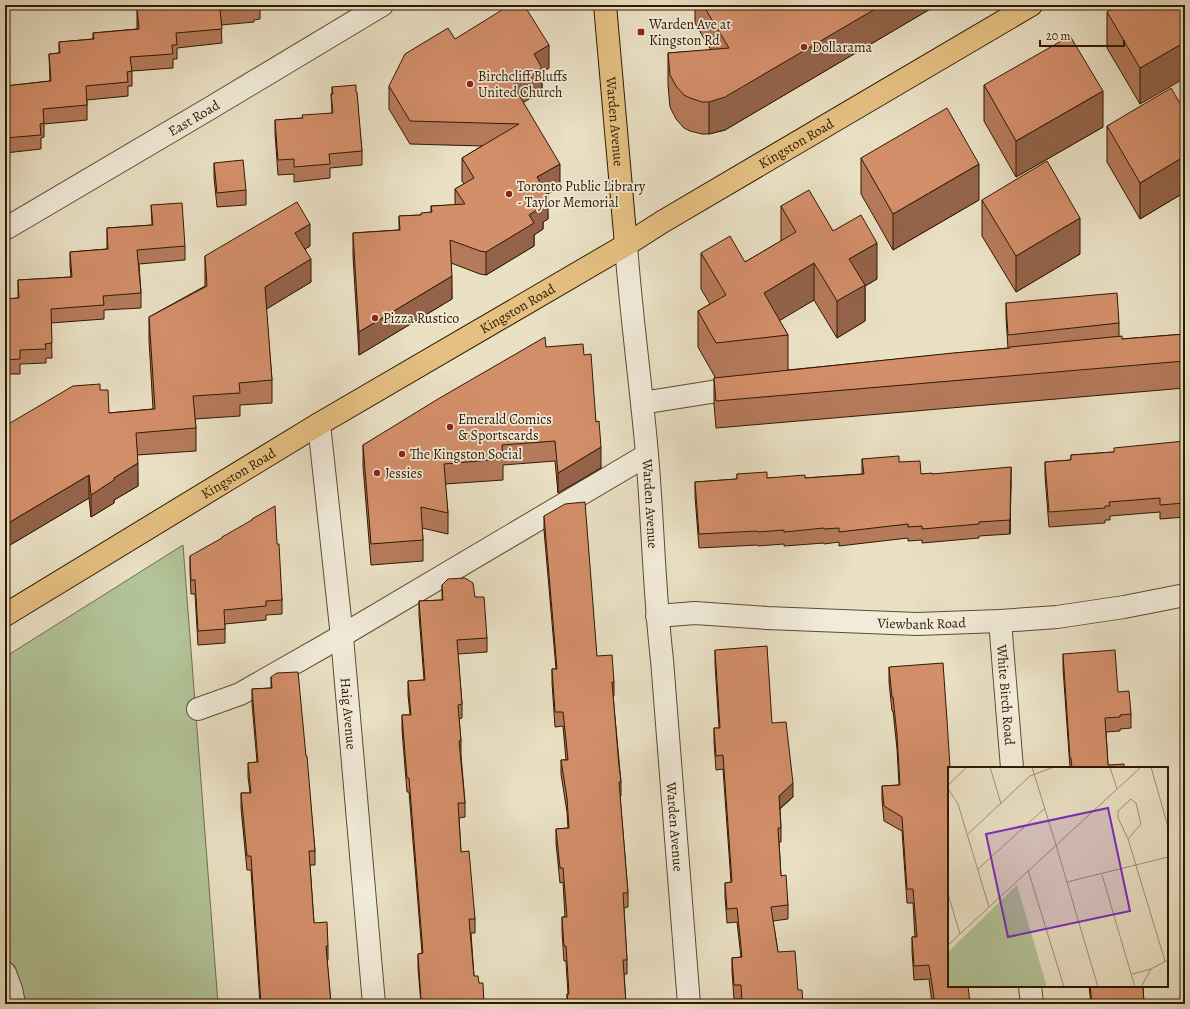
<svg xmlns="http://www.w3.org/2000/svg" width="1190" height="1009" font-family="Alegreya,serif">
<rect width="100%" height="100%" fill="#eae0c4"/>
<filter id="stains"><feTurbulence type="fractalNoise" baseFrequency=".005" numOctaves="4"/><feColorMatrix values="0 0 0 0 .2 0 0 0 0 .09 0 0 0 0 .02 0 0 0 .5 -.17"/></filter>
<radialGradient id="worn" r=".72"><stop offset=".6" stop-color="#630" stop-opacity="0"/><stop offset="1" stop-color="#630" stop-opacity=".3"/></radialGradient>
<!-- green -->
<path fill="#b2c397" stroke="#716e4c" d="M183,545L218,1004H5V657Z"/>
<g fill="none" stroke-linecap="round" stroke-linejoin="round">
<!-- minor casing -->
<g stroke="#5e4b31" stroke-width="24">
<g id="minor">
<path id="s1" d="M5,229L212,107L382,5"/>
<path id="s2" d="M626,245C631,315 641,384 647,454C653,523 654,592 662,660L689,1004"/>
<path d="M642,403L711,392L744,388"/>
<path id="s3" d="M319,424L342,637L374,1004"/>
<path id="s4" d="M657,616L695,613L767,618L917,624L1000,621L1057,617L1124,607L1185,595"/>
<path id="s5" d="M1000,621L1012,768"/>
<path d="M198,709L240,694L326,645L647,455"/>
<path d="M5,973L11,989L14,1004"/>
<path d="M1030,986L1032,1004"/>
</g>
</g>
<!-- major casing -->
<g stroke="#301900" stroke-width="24">
<g id="major">
<path id="s6" d="M605,5L626,245"/>
<path id="s7" d="M5,615L319,424L626,245L662,222L1031,5"/>
</g>
</g>
<!-- minor -->
<use href="#minor" stroke="#f1ebd9" stroke-width="22"/>
<!-- major -->
<use href="#major" stroke="#e5c082" stroke-width="22"/>
</g>
<!-- wall -->
<path fill="#b57a5b" stroke="#301900" d="M260,5V19L254,20V22L221,25L222,43L177,48V59H173V68L132,71V86H128V96L87,100V120L44,124V137L41,138V149L5,153V106H6L5,86L50,81L49,54L59,53V42L93,39V33L137,29V8Z
M695,5H937L725,130L709,134H702L690,131L684,128L676,119L670,107L668,85V53L711,50L695,23Z
M1185,5L1140,104L1107,48V12Z
M455,39L549,68L542,72V91L523,102L560,187L547,194L548,219L543,222V229L534,235V246L486,275L480,274L451,263L452,299L359,355L353,256V233L399,230V216L421,215L431,212V206L455,205V189L464,184L462,181V158L482,146L410,144L389,109V86Z
M984,85L1103,127L1016,177L984,121Z
M332,87L356,92L362,151V165L330,168V178L294,182V174L278,175L275,134V120L302,118L332,113L331,94H332Z
M1185,112V192L1140,219L1107,162V126Z
M861,158L979,200L893,250L861,194Z
M214,163L246,190V205L217,207L214,177Z
M982,200L1080,254L1016,292L982,236Z
M151,205L185,246V260L139,264L141,293V308L104,310V319L51,323L52,358H46V363L20,364V374H5V299L18,298V280L71,277L70,266V252L107,249V228L152,225Z
M781,206L833,231L877,279L865,286V321L837,338L814,300L779,320L788,335V370L1008,348L1006,317V303L1119,323V336L1122,339L1185,334V388L716,428L714,404V378L715,377L698,347V311L710,304L701,289V253L745,262L781,241Z
M310,246L305,249L311,282L266,309L272,380V403L240,405V416L195,419L196,428V451L137,455L138,486L114,500V503L91,517L89,498L5,548L100,390L109,413L153,409L149,340V317L205,286V256Z
M546,347L584,355L596,422L601,468L558,493L555,461L503,465V480L445,484L448,513V534L422,528L423,540V561L371,565L363,466V445Z
M1185,441V517L1160,519V512L1110,516V520H1105V523L1049,527L1045,476V462L1071,460V455L1114,452Z
M862,459L899,462L921,474H932L1011,481L1010,534L979,536V538L922,543V540L908,541V538L839,546V542L824,544V543L784,546V544L758,546L757,545L699,548L695,496V482L737,479V474L767,478H805L862,474Z
M544,516L597,656L614,682V696H613L621,782V796H620L628,893V907L624,908L627,960V974H624L626,1004H567V994H568L566,961H564L562,932V917H565L563,882L560,883L556,843V829L568,828L567,812L561,774V760H566L563,726L555,727L552,683V669H556L544,530Z
M277,544L282,600V614L266,615V620L225,624V643L198,645L195,594H191L190,571V556Z
M442,585L475,597L487,638V652L458,654L462,704V718L459,719L461,741V755L465,803V817L459,818L461,852L475,919V933H471L474,976L479,983L484,1004H421L418,968V954L422,953L409,792H407L402,730V715H410L408,695V681L424,680L419,615V601L442,600Z
M715,650L772,723L793,797L780,809L781,828V842H779L781,876L788,905V919L773,921L778,952L798,990L803,1004H741V999H734L732,972V958L741,957L737,922L727,923L725,897V883L731,882L723,769L716,770L714,742V728H719L715,664Z
M1063,654L1118,692L1131,714V728L1120,729V731L1106,732L1108,765L1124,768H1070L1063,668Z
M889,667L949,986L970,1004H932L929,979L914,980L912,951V937H915L913,903H907L902,831L884,821L882,800V786L899,785L897,749L893,711H892L889,682Z
M271,677L306,756L315,851V865H310L314,923L328,946V960H327L331,1004H260L251,870H247L241,808V793H250L248,777V763L257,762L252,704V689L271,688Z
M1089,986H1143L1144,1004H1091Z"/>
<!-- shaded-wall -->
<path fill="#94634a" stroke="#301900" d="M882,5H937L725,130L709,134V102Z
M1185,42V78L1140,104V68Z
M549,45V68L542,72V91L513,109V85L534,54Z
M1103,91V127L1016,177V141Z
M1185,156V192L1140,219V183Z
M560,164V187L537,200V177Z
M979,164V200L893,250V214Z
M548,196V219L543,222V229L534,235V246L486,275V252L529,215L540,201Z
M1080,218V254L1016,292V256Z
M310,224V246L295,255V233Z
M877,243V279L865,286V321L837,338V301L849,259Z
M311,259V282L265,310V287Z
M814,263V300L764,330V293Z
M452,276V299L359,355V332Z
M601,447V468L558,493V473Z
M138,463V486L114,500V503L91,517V495L114,478Z
M1011,467V481L1010,534V520Z
M89,475V498L5,548V525Z
M793,783V797L779,809V796Z"/>
<!-- building -->
<path fill="#d38e6a" stroke="#301900" d="M166,5H260H254V8L220,10L222,29L176,33L177,45H172L173,54L130,57L132,71L127,72L128,82L86,86L87,105L43,109L44,123L40,124L41,135L5,138V106H7L5,86L51,81L49,54L60,53L59,42L94,39L93,33L139,29L137,8Z
M510,5H524L549,45L534,54L542,68L513,85L560,164L537,177L548,196L540,201L543,206L529,215L534,223L486,252L480,251L450,240L452,276L359,332L353,233L400,230L399,216L421,215V213L432,212L431,206L465,204L455,189L474,178L462,158L519,124L410,121L389,86L405,54L448,28L455,39Z
M703,5H882L725,97L709,102H702L690,98L684,95L676,86L670,75L668,53L729,48Z
M1119,5H1185V42L1140,68L1107,12Z
M1070,36L1103,91L1016,141L984,85Z
M356,85V92H357L362,151L329,154L330,164L294,167V159L278,160L275,120L303,118L302,115L333,113L331,94H333L332,87Z
M1171,88L1185,112V156L1140,183L1107,126Z
M947,108L979,164L893,214L861,158Z
M243,160L246,190L217,193L214,163Z
M1047,161L1080,218L1016,256L982,200Z
M809,190L833,231L861,215L877,243L849,259L865,285L837,301L814,263L764,293L788,335L716,343L698,311L726,295L701,253L730,236L745,262L796,232L781,206Z
M297,202L310,224L295,233L311,259L265,287L272,380L239,383L240,393L193,396L196,428L136,433L138,463L114,478V480L91,495L89,475L5,525V426L73,386L100,384V390H108L109,413L155,409L149,317L207,286L205,256Z
M182,203L185,246L137,250L141,293L103,296L104,305L51,309L52,343L45,344L46,349L20,350V359L5,360V299L19,298L18,280L72,277L70,252L108,249L107,228L153,225L151,205Z
M1117,293L1119,323L1008,335L1006,303Z
M1185,334V361L716,401L714,378L953,353L1010,348V347L1122,336V339Z
M545,337L546,347L583,344L584,355L591,354L596,422L599,421L601,447L558,473L555,441L502,445L503,459L444,464L448,513L421,507L423,540L371,544L363,445L438,399Z
M1185,441V503L1160,505V498L1109,502L1110,506H1105V508L1049,512L1045,462L1071,460V455L1114,452V448Z
M899,456V462L920,461L921,474L932,473V474L1011,467L1010,520L979,522V524L922,529V526L908,527V524L839,532V528L824,529V528L784,532V530L758,532L757,531L699,534L695,482L737,479V474L767,472V478L805,475V478L864,474L862,459Z
M585,502L597,656L612,655L614,682H612L619,766L621,782H619L628,893H623L627,960H623L626,1004H568L567,994H569L566,946H564L562,917H567L563,868H560L556,829L569,828L567,798L561,760H568L563,712H555L552,669H557L544,516L565,504Z
M275,506L277,544H279L282,600L266,601V606L224,610L225,629L198,631L195,580H191L190,556L222,538V537L252,520V519Z
M465,578L473,583L475,597H484L487,638L457,640L462,704L458,705L461,741H459L465,803H458L461,852L469,851L475,919H469L474,976H478L479,983H483L484,1004H423V1000H421L418,954L423,953L409,778H407L402,715H411L408,681L425,680L419,601L443,600L442,585L448,579Z
M767,646L772,723L786,722L793,783L779,796L781,828H778L781,876L786,875L788,905L771,907L778,952L795,951L798,990H802L803,1004H742L741,985H734L732,958L742,957L737,908L727,909L725,883L732,882L723,755L716,756L714,728H720L715,650Z
M1115,650L1118,692L1129,691L1131,714L1120,715V717L1105,718L1108,765L1124,764V768H1072L1071,758H1070L1063,654Z
M943,663L947,720L950,768H949V986H968L970,1004H935L929,965L914,966L912,937H917L913,889H907L902,817L884,806L882,786L900,785L897,735L893,697H892L889,667Z
M298,672L306,756H307L315,851H309L314,923L327,922L328,946H326L331,1004H261L251,856H247L241,793H251L248,763L258,762L252,689L272,688L271,677L277,673Z
M1090,986H1143L1144,1004H1092Z"/>
<!-- markers -->
<g fill="#8f2418" stroke="#f1ebd9" stroke-width="1.5">
<rect x="637" y="28" width="8" height="8" rx="2"/>
<circle cx="804" cy="47" r="4"/>
<circle cx="470" cy="84" r="4"/>
<circle cx="509" cy="194" r="4"/>
<circle cx="375" cy="318" r="4"/>
<circle cx="450" cy="427" r="4"/>
<circle cx="402" cy="454" r="4"/>
<circle cx="377" cy="473" r="4"/>
</g>
<g text-anchor="middle" stroke-width="3.5" stroke-linejoin="round" paint-order="stroke">
<!-- poi labels -->
<g font-size="14" fill="#301900" stroke="#f1ebd9" text-anchor="start">
<text x="649" y="29">Warden Ave at<tspan x="649" dy="16">Kingston Rd</tspan></text>
<text x="812" y="52">Dollarama</text>
<text x="478" y="81">Birchcliff Bluffs<tspan x="478" dy="16">United Church</tspan></text>
<text x="517" y="191">Toronto Public Library<tspan x="517" dy="16">- Taylor Memorial</tspan></text>
<text x="383" y="323">Pizza Rustico</text>
<text x="458" y="424">Emerald Comics<tspan x="458" dy="16">&amp; Sportscards</tspan></text>
<text x="410" y="459">The Kingston Social</text>
<text x="385" y="478">Jessies</text>
</g>
<!-- street labels -->
<g font-size="14" fill="#301900" stroke="#f1ebd9">
<text dy="5" stroke="none"><textPath href="#s1" startOffset="219">East Road</textPath></text>
<text dy="5" stroke="none"><textPath href="#s6" startOffset="117">Warden Avenue</textPath></text>
<text dy="5" stroke="none"><textPath href="#s7" startOffset="921">Kingston Road</textPath></text>
<text dy="5" stroke="none"><textPath href="#s7" startOffset="597">Kingston Road</textPath></text>
<text dy="5" stroke="none"><textPath href="#s7" startOffset="273">Kingston Road</textPath></text>
<text dy="5" stroke="none"><textPath href="#s2" startOffset="260">Warden Avenue</textPath></text>
<text dy="5" stroke="none"><textPath href="#s4" startOffset="265">Viewbank Road</textPath></text>
<text dy="5" stroke="none"><textPath href="#s5" startOffset="74">White Birch Road</textPath></text>
<text dy="5" stroke="none"><textPath href="#s3" startOffset="291">Haig Avenue</textPath></text>
<text dy="5" stroke="none"><textPath href="#s2" startOffset="584">Warden Avenue</textPath></text>
</g>
</g>
<!-- overview -->
<g transform="translate(948 767)">
<rect width="220" height="220" fill="#eae0c4"/>
<path d="M69,118L99,220H0V185Z" fill="#b2c397"/>
<path fill="none" stroke="#a09076" stroke-width="1" d="M42,0L53,37M84,0L108,78M162,0L169,22M203,0L220,60M0,18L19,0M0,22L10,37L41,140M20,67L82,9L106,0M180,72L193,57L188,36L183,32L170,44V51L180,72L217,194M108,78L150,220M30,102L97,41M80,103L116,220M154,108L187,220M119,115L220,90M0,127L12,167M0,178L193,0M184,207L203,202L220,193M193,220L203,202"/>
<path fill="#7b2cbf" fill-opacity="0.15" stroke="#7b2cbf" stroke-width="2" d="M160,41L182,144L60,170L38,67Z"/>
<rect width="220" height="220" fill="none" stroke="#301900" stroke-width="2"/>
</g>
<!-- margin -->
<rect width="1190" height="1009" fill="none" stroke="#eae0c4" stroke-width="20"/>
<rect x="6" y="6" width="1178" height="997" fill="none" stroke="#301900" stroke-width="2"/>
<rect x="10" y="10" width="1170" height="989" fill="none" stroke="#301900"/>
<!-- scale -->
<path d="M1040 40v6h84v-6" fill="none" stroke="#301900" stroke-width="2"/>
<text x="1046" y="40" font-size="12" fill="#301900" stroke="#f1ebd9" stroke-width="3" paint-order="stroke">20 m</text>
<rect width="100%" height="100%" filter="url(#stains)"/>
<rect width="100%" height="100%" fill="url(#worn)"/>
</svg>
